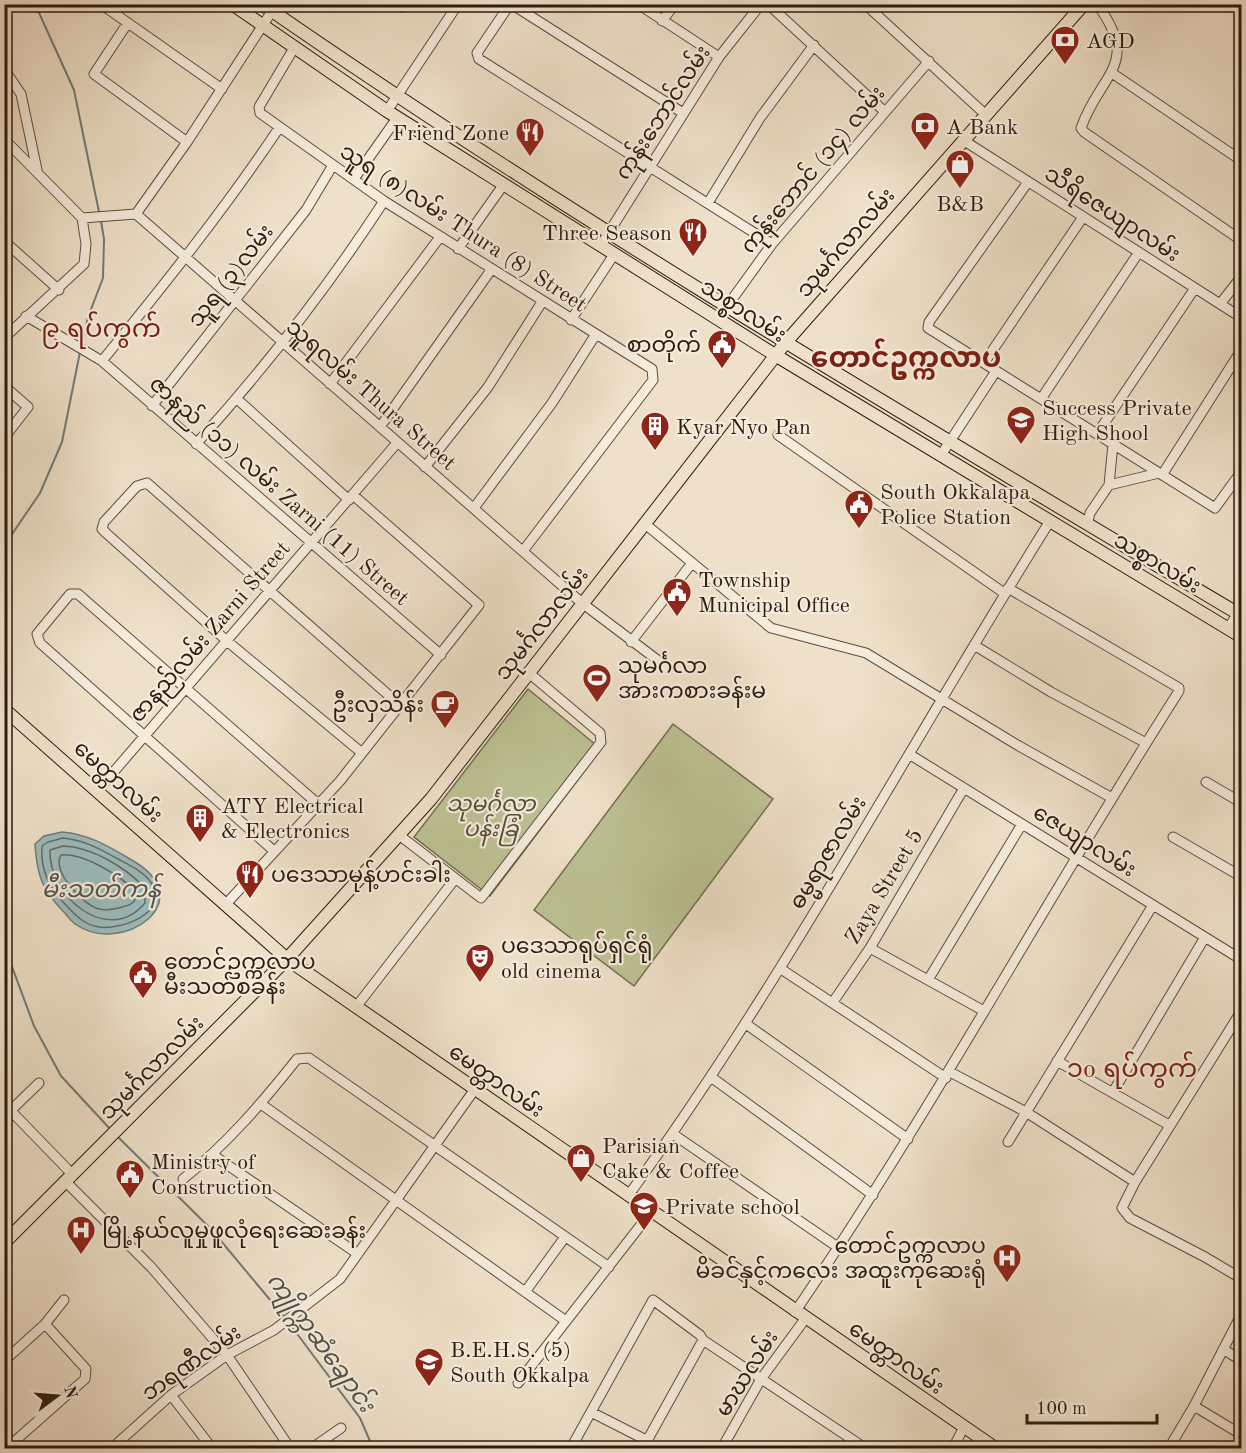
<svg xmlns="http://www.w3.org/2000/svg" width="1246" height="1453" font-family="'Old Standard TT','Noto Sans Myanmar',serif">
<rect width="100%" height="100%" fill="#efe1c9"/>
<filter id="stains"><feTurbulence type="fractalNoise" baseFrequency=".00333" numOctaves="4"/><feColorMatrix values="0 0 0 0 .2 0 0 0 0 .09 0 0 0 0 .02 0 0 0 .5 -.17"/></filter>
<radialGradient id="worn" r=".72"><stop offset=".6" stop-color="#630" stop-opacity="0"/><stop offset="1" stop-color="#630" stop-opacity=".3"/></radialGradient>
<!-- green -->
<path fill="#bcc294" stroke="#746e51" stroke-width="1.5" d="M528,689L601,749L490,896L414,837Z
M673,724L773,799L634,986L534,910Z"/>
<!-- water -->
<path fill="#9cbcbe" stroke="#6f7c78" stroke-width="1.5" d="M62,832C88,834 108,846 130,859C204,900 122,957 75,924C70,920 66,914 62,910C41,888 37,874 35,844L44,836Z"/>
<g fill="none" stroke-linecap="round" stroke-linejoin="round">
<!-- shore -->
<path stroke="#646c66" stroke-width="1.5" d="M63,838C84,840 100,849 118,859C129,865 145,872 152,884C169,914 120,930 99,927C84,925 74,914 65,904C49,888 40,870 42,846L48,842Z
M63,846C92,847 125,867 145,888V903C108,947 48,896 50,850Z
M61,855C85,853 120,876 137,892C137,902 131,905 122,907C115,909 106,911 99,909C83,905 51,871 61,855Z"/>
<!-- stream -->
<path stroke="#6f7c78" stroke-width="2" d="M35,4L74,90L99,212
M82,346L88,317L103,278L104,239L101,221
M4,546L40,493L62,442L80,352
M4,945L34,1026L61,1076L111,1130
M117,1136L211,1229L286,1319
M289,1323L360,1418L373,1448"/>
<!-- minor casing -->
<g stroke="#5d4c3d" stroke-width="11">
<path id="minor" d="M101,4L222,89
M398,4L402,7L404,4
M638,4L719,57
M768,4L884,111
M865,4L986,115
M1097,4C1142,65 1100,73 1081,128L1084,132L1242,241
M662,21L675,4
M127,24L94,74L187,142
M294,48L259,107L260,113L384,201L596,334L552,403L474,508
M4,69L21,94L37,170
M1112,73L1242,161
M387,111L458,4
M683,113L513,5L508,7L477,53L479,59L772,244
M4,139L82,218L136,214L582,603L668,668
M963,140L1242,318
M354,179L397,118
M1028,182L929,322L928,328L1215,508L1242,471
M708,203L760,118L814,45
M136,214L187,142L272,11
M4,241L59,290
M601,245L719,57L761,4
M458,249L504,184
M1220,304L1242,276
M728,305L772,244L929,61
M26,316L102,361L441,655
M571,320L615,253
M4,338L84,264L86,244L82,218
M102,361C164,285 224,210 279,128
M984,363L1083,217
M330,384L440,237
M4,386L28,407L4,438
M237,399L349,500
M1041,399L1139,252
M152,406L306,210L333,165
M380,427L491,270
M1097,434L1195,288
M778,435L1004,593
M196,444C265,368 328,287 384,201
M941,455L996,371
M425,467L488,387L542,302
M1162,475L1242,349
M1109,485L1113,444
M644,523L771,628L866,653L1019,746L1112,798
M1087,525L1090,513L1109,485L1159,473
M523,551L653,380L652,369L596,334
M1228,629L1242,606
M631,642L692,563
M974,645L1051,692L1146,743
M1239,725L1242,726
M362,753L227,641L106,533L102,529L104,522L137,486L147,483L401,706
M909,754L1242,960
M1206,782L1242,803
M98,790L397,443
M399,835L481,898L601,742L600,733L529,673
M1173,837L1242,877
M274,851L40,643L37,634L70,594H78L318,804
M226,904L340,781L479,605L353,495
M870,948L984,1011
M781,969L946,1078
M928,980L1022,824
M833,1002L870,948L964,788
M356,1007L455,879
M1242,1010L1135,1182L1122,1208L1130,1218L1205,1257L1242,1279
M746,1024L908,1139
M1057,1061L1169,1125
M950,1072L1026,1112L1135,1182
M711,1077L873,1195
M1113,1092L1205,937
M261,1104L566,1321
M11,1111L73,1175
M4,1117L39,1083
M673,1134L839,1248
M1008,1142L1153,905
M213,1155L358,1254
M183,1179C227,1144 262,1103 297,1059L309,1058L609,1267
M66,1182L151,1267L227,1355L290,1448
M628,1196C784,981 909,746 1050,521
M525,1292L565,1237
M795,1312C932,1111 1048,896 1179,691V688L1008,588
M1223,1349L1242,1361
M4,1361L45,1324L64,1300
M518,1383L651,1212
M171,1395L208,1443L209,1448
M1194,1406L1242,1435
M591,1412L648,1441
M7,1448L85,1379L86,1369L45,1324
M112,1448L171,1395L227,1355L274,1330L340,1279L475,1089
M312,1448L341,1428
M571,1448L653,1300L700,1335L703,1340L865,1448
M643,1448L703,1340
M722,1448L761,1379L805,1319
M953,1448L963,1429
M1169,1448L1194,1406L1242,1313"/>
</g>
<!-- major casing -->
<g stroke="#2c1b0e" stroke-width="14">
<path id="major" d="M232,4L387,111L775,355L1242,637
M262,4C578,223 911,419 1242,616
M4,709L287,959L995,1448
M4,1243L287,959L431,799L786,342L1084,4"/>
</g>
<!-- minor -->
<use href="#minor" stroke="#f5ecdc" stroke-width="9"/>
<!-- major -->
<use href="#major" stroke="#efe1c9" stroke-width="12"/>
</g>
<!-- icons -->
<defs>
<g id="bank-pin" transform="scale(1.5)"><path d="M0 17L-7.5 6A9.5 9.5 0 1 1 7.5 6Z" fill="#8f2418" stroke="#f5ecdc"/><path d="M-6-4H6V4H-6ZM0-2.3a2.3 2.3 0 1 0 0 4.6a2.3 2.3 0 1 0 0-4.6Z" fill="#fff"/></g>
<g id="restaurant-pin" transform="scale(1.5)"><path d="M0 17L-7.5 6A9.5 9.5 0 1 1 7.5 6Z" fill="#8f2418" stroke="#f5ecdc"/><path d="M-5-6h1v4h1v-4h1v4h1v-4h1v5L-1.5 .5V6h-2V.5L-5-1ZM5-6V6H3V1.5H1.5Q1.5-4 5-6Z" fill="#fff"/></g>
<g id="shop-pin" transform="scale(1.5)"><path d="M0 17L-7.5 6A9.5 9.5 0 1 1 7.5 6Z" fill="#8f2418" stroke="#f5ecdc"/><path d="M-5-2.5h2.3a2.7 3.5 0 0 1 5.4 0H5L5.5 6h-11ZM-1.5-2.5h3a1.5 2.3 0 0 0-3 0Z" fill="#fff"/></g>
<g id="civic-pin" transform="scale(1.5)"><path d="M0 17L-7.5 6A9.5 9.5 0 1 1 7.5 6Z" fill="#8f2418" stroke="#f5ecdc"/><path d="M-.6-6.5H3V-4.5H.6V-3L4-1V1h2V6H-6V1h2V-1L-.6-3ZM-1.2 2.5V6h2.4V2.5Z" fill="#fff"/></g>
<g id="school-pin" transform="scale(1.5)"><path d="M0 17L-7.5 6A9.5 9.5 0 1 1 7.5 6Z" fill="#8f2418" stroke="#f5ecdc"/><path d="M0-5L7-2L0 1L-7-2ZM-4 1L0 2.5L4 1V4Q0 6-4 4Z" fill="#fff"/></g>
<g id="building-pin" transform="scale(1.5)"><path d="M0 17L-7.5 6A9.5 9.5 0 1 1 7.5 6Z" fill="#8f2418" stroke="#f5ecdc"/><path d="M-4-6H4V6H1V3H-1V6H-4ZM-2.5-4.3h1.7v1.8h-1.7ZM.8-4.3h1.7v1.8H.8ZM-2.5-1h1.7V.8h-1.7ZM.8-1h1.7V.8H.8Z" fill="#fff"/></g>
<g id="stadium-pin" transform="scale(1.5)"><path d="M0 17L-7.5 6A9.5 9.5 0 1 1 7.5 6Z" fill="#8f2418" stroke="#f5ecdc"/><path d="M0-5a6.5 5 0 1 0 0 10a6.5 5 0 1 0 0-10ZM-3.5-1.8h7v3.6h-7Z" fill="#fff"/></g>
<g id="cafe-pin" transform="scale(1.5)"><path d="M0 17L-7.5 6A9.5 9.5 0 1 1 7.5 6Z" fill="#8f2418" stroke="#f5ecdc"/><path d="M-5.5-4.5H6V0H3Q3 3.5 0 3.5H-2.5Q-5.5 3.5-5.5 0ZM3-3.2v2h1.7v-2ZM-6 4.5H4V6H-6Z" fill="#fff"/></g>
<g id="theatre-pin" transform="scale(1.5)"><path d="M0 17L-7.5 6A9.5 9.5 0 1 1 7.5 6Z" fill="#8f2418" stroke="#f5ecdc"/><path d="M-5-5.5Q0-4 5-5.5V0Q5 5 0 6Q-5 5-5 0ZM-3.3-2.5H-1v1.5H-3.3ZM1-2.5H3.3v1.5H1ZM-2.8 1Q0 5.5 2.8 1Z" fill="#fff"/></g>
<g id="hospital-pin" transform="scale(1.5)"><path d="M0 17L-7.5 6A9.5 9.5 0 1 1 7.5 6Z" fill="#8f2418" stroke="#f5ecdc"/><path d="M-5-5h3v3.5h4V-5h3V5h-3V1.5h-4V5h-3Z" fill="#fff"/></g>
</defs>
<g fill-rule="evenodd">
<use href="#bank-pin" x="1065" y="40"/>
<use href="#bank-pin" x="925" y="126"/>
<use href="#restaurant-pin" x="530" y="132"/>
<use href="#shop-pin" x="960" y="164"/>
<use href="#restaurant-pin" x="693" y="232"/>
<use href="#civic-pin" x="722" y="344"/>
<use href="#school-pin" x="1021" y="420"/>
<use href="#building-pin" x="655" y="426"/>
<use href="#civic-pin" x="859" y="504"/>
<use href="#civic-pin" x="677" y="592"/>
<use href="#stadium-pin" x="597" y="678"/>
<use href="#cafe-pin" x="445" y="704"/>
<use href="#building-pin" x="200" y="818"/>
<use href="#restaurant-pin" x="250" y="874"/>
<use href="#theatre-pin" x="480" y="958"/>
<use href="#civic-pin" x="143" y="974"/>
<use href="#shop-pin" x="581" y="1158"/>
<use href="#civic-pin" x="130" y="1174"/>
<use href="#school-pin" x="644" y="1206"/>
<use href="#hospital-pin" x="81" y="1230"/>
<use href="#hospital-pin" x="1007" y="1258"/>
<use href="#school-pin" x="429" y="1362"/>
</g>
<g text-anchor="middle" stroke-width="4.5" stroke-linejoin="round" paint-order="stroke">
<!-- poi labels -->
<g font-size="22" fill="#2c1b0e" stroke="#f5ecdc" text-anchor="start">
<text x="1086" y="48">AGD</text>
<text x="946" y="134">A Bank</text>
<text x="509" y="140" text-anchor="end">Friend Zone</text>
<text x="960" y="211" text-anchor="middle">B&amp;B</text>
<text x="672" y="240" text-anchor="end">Three Season</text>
<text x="701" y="352" text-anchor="end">စာတိုက်</text>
<text x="1042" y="415">Success Private<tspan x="1042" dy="25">High Shool</tspan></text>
<text x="676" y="434">Kyar Nyo Pan</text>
<text x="880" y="499">South Okkalapa<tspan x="880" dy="25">Police Station</tspan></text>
<text x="698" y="587">Township<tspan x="698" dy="25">Municipal Office</tspan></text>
<text x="618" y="673">သုမင်္ဂလာ<tspan x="618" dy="25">အားကစားခန်းမ</tspan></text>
<text x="424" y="712" text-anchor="end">ဦးလှသိန်း</text>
<text x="221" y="813">ATY Electrical<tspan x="221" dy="25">&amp; Electronics</tspan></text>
<text x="271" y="882">ပဒေသာမုန့်ဟင်းခါး</text>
<text x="501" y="953">ပဒေသာရုပ်ရှင်ရုံ<tspan x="501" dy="25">old cinema</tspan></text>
<text x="164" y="969">တောင်ဥက္ကလာပ<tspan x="164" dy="25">မီးသတ်စခန်း</tspan></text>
<text x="602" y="1153">Parisian<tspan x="602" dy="25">Cake &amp; Coffee</tspan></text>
<text x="151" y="1169">Ministry of<tspan x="151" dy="25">Construction</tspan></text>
<text x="665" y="1214">Private school</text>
<text x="102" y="1238">မြို့နယ်လူမှုဖူလုံရေးဆေးခန်း</text>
<text x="986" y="1253" text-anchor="end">တောင်ဥက္ကလာပ<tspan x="986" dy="25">မိခင်နှင့်ကလေး အထူးကုဆေးရုံ</tspan></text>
<text x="450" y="1357">B.E.H.S. (5)<tspan x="450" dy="25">South Okkalpa</tspan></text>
</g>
<!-- street labels -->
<g font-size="22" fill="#2c1b0e" stroke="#f5ecdc">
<text transform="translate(662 112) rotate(-57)" y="8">ကုန်းဘောင်လမ်း</text>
<text transform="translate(812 169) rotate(-50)" y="8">ကုန်းဘောင် (၁၄) လမ်း</text>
<text transform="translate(1113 213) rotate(33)" y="8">သီရိဇေယျာလမ်း</text>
<text transform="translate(464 227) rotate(33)" y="8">သူရ (၈)လမ်း Thura (8) Street</text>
<text transform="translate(845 242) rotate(-49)" y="8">သုမင်္ဂလာလမ်း</text>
<text transform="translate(230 275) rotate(-52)" y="8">သူရ (၃)လမ်း</text>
<text transform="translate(744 310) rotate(33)" y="8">သစ္စာလမ်း</text>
<text transform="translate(372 394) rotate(41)" y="8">သူရလမ်း Thura Street</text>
<text transform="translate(280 490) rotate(41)" y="8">ဇာနည် (၁၁) လမ်း Zarni (11) Street</text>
<text transform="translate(1158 562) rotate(31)" y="8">သစ္စာလမ်း</text>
<text transform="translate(541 623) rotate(-52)" y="8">သုမင်္ဂလာလမ်း</text>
<text transform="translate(209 631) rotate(-49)" y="8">ဇာနည်လမ်း Zarni Street</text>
<text transform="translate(119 781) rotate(42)" y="8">မေတ္တာလမ်း</text>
<text transform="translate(1085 840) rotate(32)" y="8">ဇေယျာလမ်း</text>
<text transform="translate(827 852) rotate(-59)" y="8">ဓမ္မရာဇာလမ်း</text>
<text transform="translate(883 886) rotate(-59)" y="8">Zaya Street 5</text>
<text transform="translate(151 1067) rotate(-45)" y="8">သုမင်္ဂလာလမ်း</text>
<text transform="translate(497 1080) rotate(35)" y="8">မေတ္တာလမ်း</text>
<text transform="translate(897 1357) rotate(35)" y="8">မေတ္တာလမ်း</text>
<text transform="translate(191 1362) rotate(-35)" y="8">ဘရဏီလမ်း</text>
<text transform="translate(746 1373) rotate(-58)" y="8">မာဃလမ်း</text>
</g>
<!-- park labels -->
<g font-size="22" font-style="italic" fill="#574d36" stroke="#f5ecdc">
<text x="491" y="811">သုမင်္ဂလာ<tspan x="491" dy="25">ပန်းခြံ</tspan></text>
</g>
<!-- water labels -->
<g font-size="24" font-style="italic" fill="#53534c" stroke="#f5ecdc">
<text x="101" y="897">မီးသတ်ကန်</text>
<text transform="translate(321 1342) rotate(54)" y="8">ကျိုက္ကဆံချောင်း</text>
</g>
<!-- quarter labels -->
<g font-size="26" fill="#7a1f14" stroke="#f5ecdc">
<text x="101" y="337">၉ ရပ်ကွက်</text>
<text x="1132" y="1077">၁o ရပ်ကွက်</text>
</g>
<!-- district labels -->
<g font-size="28" font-weight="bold" fill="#7a1f14" stroke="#f5ecdc">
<text x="906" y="367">တောင်ဥက္ကလာပ</text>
</g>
</g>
<!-- margin -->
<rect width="1246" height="1453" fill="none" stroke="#efe1c9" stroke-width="24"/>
<rect x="6" y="6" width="1234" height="1441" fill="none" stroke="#2c1b0e" stroke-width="3"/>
<rect x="12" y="12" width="1222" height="1429" fill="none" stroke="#2c1b0e" stroke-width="1.5"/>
<!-- north arrow -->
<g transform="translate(57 1396) rotate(74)" stroke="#f5ecdc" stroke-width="4.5" paint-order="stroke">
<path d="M0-4.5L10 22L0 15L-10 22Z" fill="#2c1b0e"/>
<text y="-9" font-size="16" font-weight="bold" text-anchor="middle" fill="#2c1b0e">N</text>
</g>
<!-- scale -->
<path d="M1027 1414v9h130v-9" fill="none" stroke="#2c1b0e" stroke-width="3"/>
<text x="1036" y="1414" font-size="18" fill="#2c1b0e" stroke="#f5ecdc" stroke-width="4.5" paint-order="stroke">100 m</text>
<rect width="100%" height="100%" filter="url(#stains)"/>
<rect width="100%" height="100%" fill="url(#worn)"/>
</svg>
